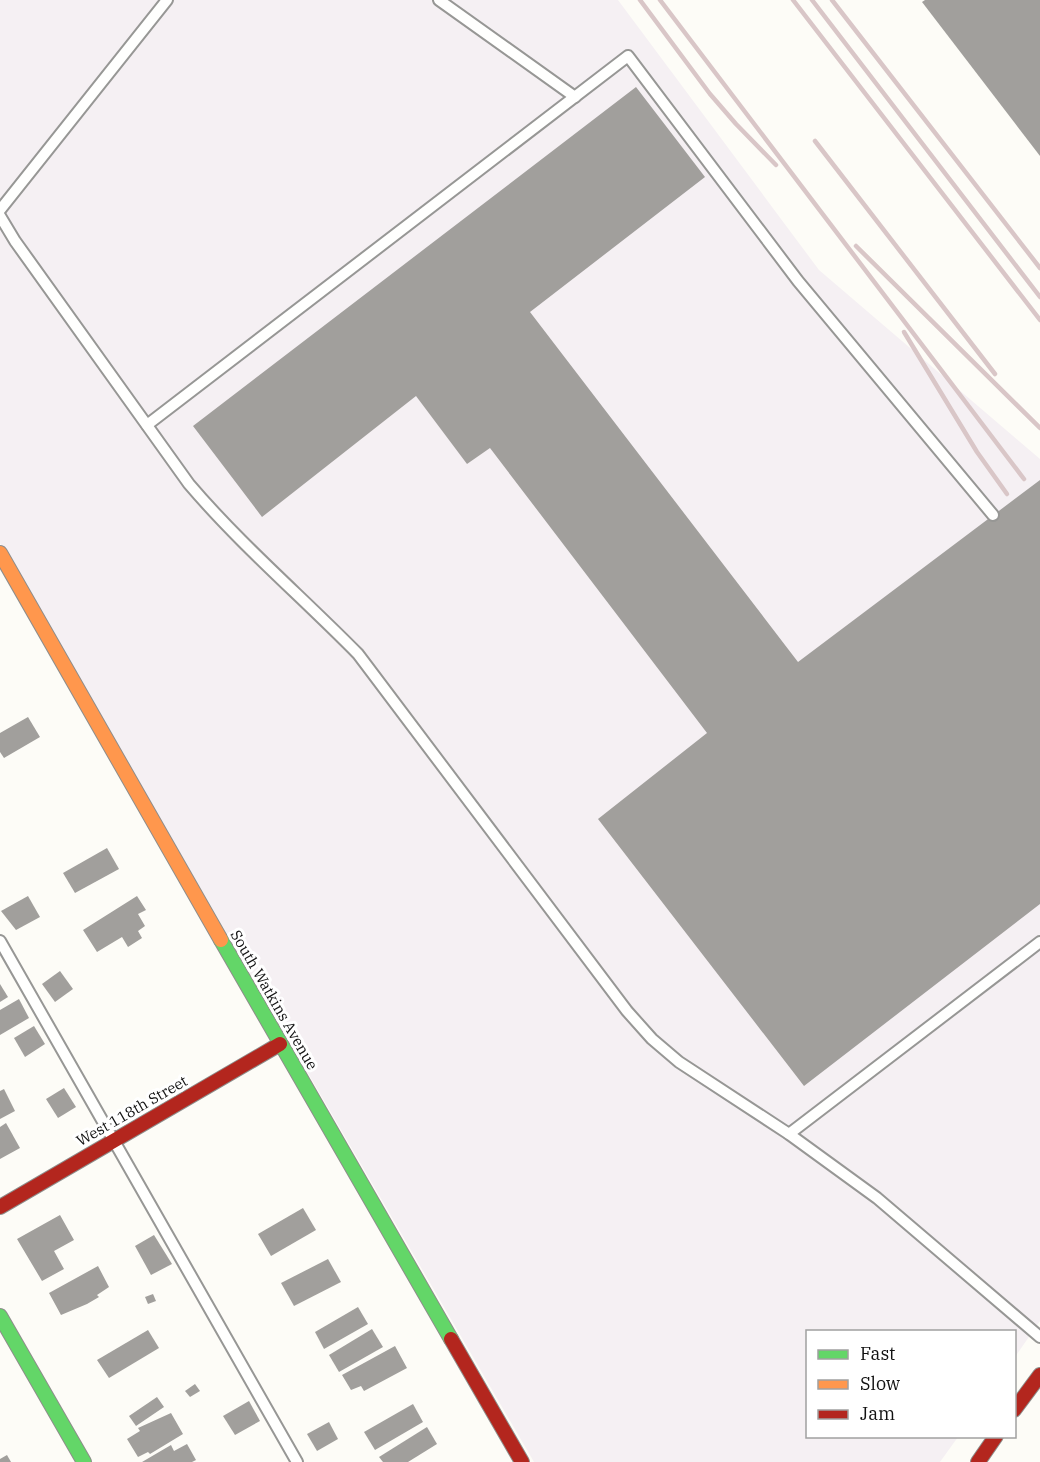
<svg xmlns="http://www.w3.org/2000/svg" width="1040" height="1462" font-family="'IBM Plex Serif',serif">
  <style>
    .industrial { fill: #f5f0f3 }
    .building { fill: #a19f9c }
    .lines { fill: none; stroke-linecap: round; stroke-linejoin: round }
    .lane-casing { stroke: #979795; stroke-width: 14 }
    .fast-casing { stroke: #8e8d8b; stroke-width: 16 }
    .slow-casing { stroke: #8e8d8b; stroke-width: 16 }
    .jam-casing { stroke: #8e8d8b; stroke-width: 16 }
    .lane { stroke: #fffffe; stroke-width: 10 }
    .fast { stroke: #63d668; stroke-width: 14 }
    .slow { stroke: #ff974d; stroke-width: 14 }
    .jam { stroke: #b3261e; stroke-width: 14 }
    .rail { stroke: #d9c6c7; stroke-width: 4.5 }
    .labels { text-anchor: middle; stroke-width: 6; stroke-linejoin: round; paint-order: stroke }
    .street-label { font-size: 15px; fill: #111; stroke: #fff }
  </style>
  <rect width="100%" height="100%" fill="#fdfcf7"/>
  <!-- industrial -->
  <polygon class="industrial" points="0,0 618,0 819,270 1040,459 1040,1321 1015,1357 1014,1332 808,1332 808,1436 958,1437 940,1462 534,1462 0,543"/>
  <!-- building -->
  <g class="building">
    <polygon points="925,0 1040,0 1040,156 922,2"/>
    <polygon points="636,87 705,177 530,312 798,662 1040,480 1040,904 804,1086 598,819 707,733 490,448 467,464 416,396 262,517 193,426"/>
    <polygon points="28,717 40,737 4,758 0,752 0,733"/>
    <polygon points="107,848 119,869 75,893 63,873"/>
    <polygon points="28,896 40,917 16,930 1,911"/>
    <polygon points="137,896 146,910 138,914 145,926 138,931 142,938 128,947 122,937 97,952 83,930"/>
    <polygon points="60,971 73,989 55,1002 42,984"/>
    <polygon points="0,984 8,997 0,1002"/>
    <polygon points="19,999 29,1018 0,1035 0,1010"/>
    <polygon points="34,1026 45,1044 25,1057 14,1038"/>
    <polygon points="64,1088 76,1107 58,1118 46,1099"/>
    <polygon points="4,1089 15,1111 0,1119 0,1091"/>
    <polygon points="6,1123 20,1148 0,1159 0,1127"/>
    <polygon points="303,1208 316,1230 271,1256 258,1234"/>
    <polygon points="60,1215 74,1240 54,1251 64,1269 42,1281 17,1239"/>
    <polygon points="154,1235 172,1264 151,1275 135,1246"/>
    <polygon points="328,1259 341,1282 294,1306 281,1283"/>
    <polygon points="98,1266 109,1287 97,1295 99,1297 87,1304 61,1315 49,1293"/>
    <polygon points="153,1294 156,1301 148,1304 145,1297"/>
    <polygon points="358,1307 368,1324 324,1349 315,1332"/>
    <polygon points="372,1329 383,1347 339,1372 329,1355"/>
    <polygon points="148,1330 159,1348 109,1378 97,1360"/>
    <polygon points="395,1346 407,1368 364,1391 361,1386 351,1390 342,1375"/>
    <polygon points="195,1384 200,1391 190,1397 185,1391"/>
    <polygon points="157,1397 164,1407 136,1426 129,1416"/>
    <polygon points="249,1401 260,1421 235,1435 223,1416"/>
    <polygon points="413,1404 423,1422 375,1450 364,1432"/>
    <polygon points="171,1413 183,1434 150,1454 148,1452 138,1457 127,1439 140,1431 138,1428"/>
    <polygon points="329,1422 338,1439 317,1451 307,1434"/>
    <polygon points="427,1427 437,1444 408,1462 383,1462 379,1457"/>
    <polygon points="187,1444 196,1460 192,1462 142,1462 171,1445 174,1451"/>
    <polygon points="7,1455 11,1462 0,1462 0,1459"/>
  </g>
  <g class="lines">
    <defs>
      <g id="lane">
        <polyline points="439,0 575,97"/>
        <polyline points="0,210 167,0"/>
        <path d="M 0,216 L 15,241 L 189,484 C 241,545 302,597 358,654 L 627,1011 L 652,1039 L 679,1062 L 789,1134 L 877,1198 L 1040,1337"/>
        <polyline points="147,425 628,56 798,281 993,515"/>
        <polyline points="0,941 297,1462"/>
        <polyline points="789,1134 1040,942"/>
      </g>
      <g id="fast">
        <polyline points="221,940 451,1339"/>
        <polyline points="0,1316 84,1462"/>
      </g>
      <polyline id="slow" points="0,553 221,940"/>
      <g id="jam">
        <polyline points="0,1207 280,1044"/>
        <polyline points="451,1339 522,1462"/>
        <polyline points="1014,1410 1040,1375"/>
        <polyline points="978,1462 996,1436"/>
      </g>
    </defs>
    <!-- lane casing -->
    <use href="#lane" class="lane-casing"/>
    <!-- fast casing -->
    <use href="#fast" class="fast-casing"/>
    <!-- slow casing -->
    <use href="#slow" class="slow-casing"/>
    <!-- jam casing -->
    <use href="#jam" class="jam-casing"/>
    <!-- lane -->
    <use href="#lane" class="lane"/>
    <!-- fast -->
    <use href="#fast" class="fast"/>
    <!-- slow -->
    <use href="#slow" class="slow"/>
    <!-- jam -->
    <use href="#jam" class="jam"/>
    <!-- rail -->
    <g class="rail">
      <polyline points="640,0 710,94 736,124 776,165"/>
      <polyline points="660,0 1024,479"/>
      <polyline points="793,0 1040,320"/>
      <polyline points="812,0 1040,297"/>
      <polyline points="832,0 1040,268"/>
      <polyline points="815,141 995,374"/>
      <polyline points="856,246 1040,428"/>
      <polyline points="904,332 977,452 1007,494"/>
    </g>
  </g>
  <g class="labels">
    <!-- street labels -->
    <g class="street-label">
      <text transform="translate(274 1000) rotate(60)" y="5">South Watkins Avenue</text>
      <text transform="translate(132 1111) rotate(-30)" y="5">West 118th Street</text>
    </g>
  </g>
  <!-- legend -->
  <rect x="806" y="1330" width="210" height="108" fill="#ffffff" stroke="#a0a0a0" stroke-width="1.5"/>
  <rect x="818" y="1350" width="30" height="9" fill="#63d668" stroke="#a0a0a0" stroke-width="1.5"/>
  <text x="860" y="1360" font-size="18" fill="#111111">Fast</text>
  <rect x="818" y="1380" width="30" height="9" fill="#ff974d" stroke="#a0a0a0" stroke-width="1.5"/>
  <text x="860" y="1390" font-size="18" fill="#111111">Slow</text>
  <rect x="818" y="1410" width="30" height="9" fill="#b3261e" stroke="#a0a0a0" stroke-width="1.5"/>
  <text x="860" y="1420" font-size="18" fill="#111111">Jam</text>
</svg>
